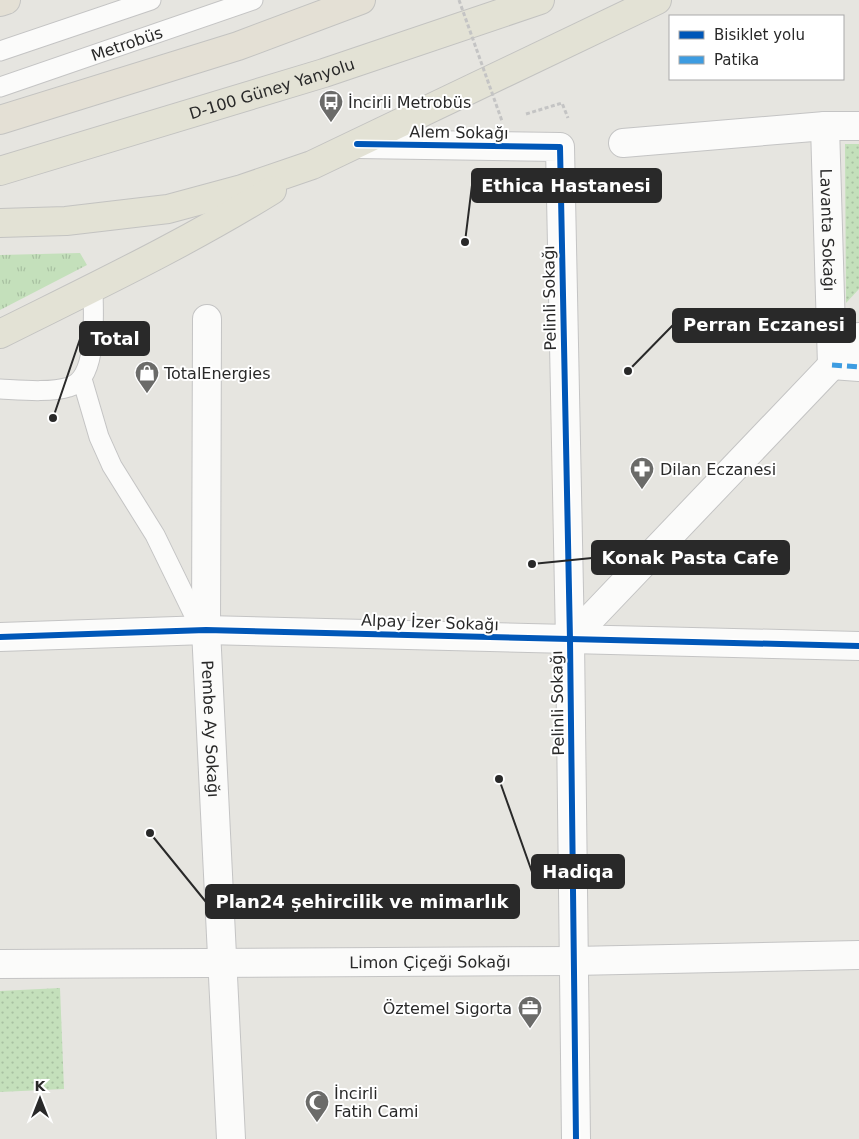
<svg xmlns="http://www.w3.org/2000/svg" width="859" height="1139" font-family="'DejaVu Sans',sans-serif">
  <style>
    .grass { fill: url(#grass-tufts) }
    .park { fill: url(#park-dots) }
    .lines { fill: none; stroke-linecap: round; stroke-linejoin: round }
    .service-casing { stroke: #c4c4c4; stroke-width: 21 }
    .pedestrian-casing { stroke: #c4c4c4; stroke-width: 30 }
    .minor-casing { stroke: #c4c4c4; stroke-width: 30 }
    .primary-casing { stroke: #c3c3c1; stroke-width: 30 }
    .trunk-casing { stroke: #c3c3c1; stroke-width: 30 }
    .path { stroke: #c4c4c4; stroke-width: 3; stroke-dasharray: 4 2.5; stroke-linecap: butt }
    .service { stroke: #fbfbfa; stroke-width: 19 }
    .pedestrian { stroke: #fbfbfa; stroke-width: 28 }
    .minor { stroke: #fbfbfa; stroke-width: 28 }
    .primary { stroke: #e3e2d5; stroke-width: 28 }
    .trunk { stroke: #e4e0d5; stroke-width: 28 }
    .path-bridge { stroke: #c4c4c4; stroke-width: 3; stroke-dasharray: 4 2.5; stroke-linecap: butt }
    .quiet { stroke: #3d9ce1; stroke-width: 5; stroke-dasharray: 10 5; stroke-linecap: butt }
    .cycleway-casing { stroke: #fff; stroke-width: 9 }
    .cycleway { stroke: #0057b8; stroke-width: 6 }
    .labels { text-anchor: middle; stroke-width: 4; stroke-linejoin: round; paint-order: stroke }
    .street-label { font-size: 16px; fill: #292929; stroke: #fff }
    .poi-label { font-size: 16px; fill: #292929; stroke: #fff; text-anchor: start }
    .leader { fill: none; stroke: #292929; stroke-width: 2 }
    .callout-dot { fill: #292929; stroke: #fff; stroke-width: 2 }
    .callout { fill: #292929; stroke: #292929; stroke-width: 2 }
    .callout-label { font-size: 18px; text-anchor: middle; font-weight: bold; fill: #fff }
  </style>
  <defs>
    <pattern id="grass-tufts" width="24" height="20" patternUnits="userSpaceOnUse" patternTransform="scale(1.25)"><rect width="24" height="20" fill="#c4e0bb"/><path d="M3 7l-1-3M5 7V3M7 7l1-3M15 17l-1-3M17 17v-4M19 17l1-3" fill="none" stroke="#a8c0a1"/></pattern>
    <pattern id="park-dots" width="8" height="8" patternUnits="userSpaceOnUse" patternTransform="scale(1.25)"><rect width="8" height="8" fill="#c4e0bb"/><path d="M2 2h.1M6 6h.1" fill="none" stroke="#a8c0a1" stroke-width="1.8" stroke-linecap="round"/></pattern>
  </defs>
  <rect width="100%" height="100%" fill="#e6e5e0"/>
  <!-- grass -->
  <polygon class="grass" points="80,253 87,265 0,310 0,255"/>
  <!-- park -->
  <g class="park">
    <polygon points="845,144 859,144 859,289 846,303"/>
    <polygon points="60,988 64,1089 0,1092 0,991"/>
  </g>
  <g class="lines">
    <defs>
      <g id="service">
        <polyline points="0,51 151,0"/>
        <path id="s1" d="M 0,87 L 253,0"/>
        <polyline points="82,379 99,437 112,466 155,535 195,617 206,630"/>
        <path d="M 0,389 C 20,390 50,393 69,387 C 99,379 93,312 93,288"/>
      </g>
      <polyline id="pedestrian" points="832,365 859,367"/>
      <g id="minor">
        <path id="s2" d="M 825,126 L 832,365"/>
        <polyline points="623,143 825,126 859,126"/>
        <polyline points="357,144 560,147 570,640 576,1139"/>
        <path id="s3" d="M 207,319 L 206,630 L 231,1139"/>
        <polyline points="0,637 206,630 859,646"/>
        <polyline points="570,640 859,337"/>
        <path id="s4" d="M 0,964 L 574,961 L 859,955"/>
      </g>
      <g id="primary">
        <path id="s5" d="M 0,171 L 324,73 L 540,0"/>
        <polyline points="0,223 66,221 168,209 242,189 312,165 657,0"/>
        <path d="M 0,334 C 92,288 185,244 272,190"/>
      </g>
      <g id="trunk">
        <polyline points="0,2 6,0"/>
        <polyline points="0,120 238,46 361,0"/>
      </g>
    </defs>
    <!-- service casing -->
    <use href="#service" class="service-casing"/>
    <!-- pedestrian casing -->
    <use href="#pedestrian" class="pedestrian-casing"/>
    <!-- minor casing -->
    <use href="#minor" class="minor-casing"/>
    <!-- primary casing -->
    <use href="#primary" class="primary-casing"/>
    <!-- trunk casing -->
    <use href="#trunk" class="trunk-casing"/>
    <!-- path -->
    <polyline class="path" points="526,114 562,103 568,118"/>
    <!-- service -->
    <use href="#service" class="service"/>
    <!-- pedestrian -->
    <use href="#pedestrian" class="pedestrian"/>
    <!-- minor -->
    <use href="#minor" class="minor"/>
    <!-- primary -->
    <use href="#primary" class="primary"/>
    <!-- trunk -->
    <use href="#trunk" class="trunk"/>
    <!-- path-bridge -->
    <polyline class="path-bridge" points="459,0 502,121"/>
    <!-- quiet -->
    <polyline class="quiet" points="832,365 859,367"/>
    <defs>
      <g id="cycleway">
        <polyline points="357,144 560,147 570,640 576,1139"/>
        <polyline points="0,637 206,630 859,646"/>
      </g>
    </defs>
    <!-- cycleway casing -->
    <use href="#cycleway" class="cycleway-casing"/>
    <!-- cycleway -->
    <use href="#cycleway" class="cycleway"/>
  </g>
  <!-- icons -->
  <defs>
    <symbol id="bus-pin" viewBox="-11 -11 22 30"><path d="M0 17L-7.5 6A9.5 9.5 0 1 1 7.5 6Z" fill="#6b6b69" stroke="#fff"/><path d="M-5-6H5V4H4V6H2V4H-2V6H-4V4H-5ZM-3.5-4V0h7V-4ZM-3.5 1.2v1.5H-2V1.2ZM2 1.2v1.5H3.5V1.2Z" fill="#fff"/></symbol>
    <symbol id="shop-pin" viewBox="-11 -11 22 30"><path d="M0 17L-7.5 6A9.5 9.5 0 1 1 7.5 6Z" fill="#6b6b69" stroke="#fff"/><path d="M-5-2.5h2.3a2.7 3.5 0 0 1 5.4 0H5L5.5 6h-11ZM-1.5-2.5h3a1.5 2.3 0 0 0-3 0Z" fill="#fff"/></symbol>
    <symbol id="pharmacy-pin" viewBox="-11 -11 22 30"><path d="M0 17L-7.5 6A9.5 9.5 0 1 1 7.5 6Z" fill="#6b6b69" stroke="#fff"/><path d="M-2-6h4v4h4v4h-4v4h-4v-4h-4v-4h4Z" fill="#fff"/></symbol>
    <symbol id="office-pin" viewBox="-11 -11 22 30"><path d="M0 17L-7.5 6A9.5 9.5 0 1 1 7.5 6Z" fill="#6b6b69" stroke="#fff"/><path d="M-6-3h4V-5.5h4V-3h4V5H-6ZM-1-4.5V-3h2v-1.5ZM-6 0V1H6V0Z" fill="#fff"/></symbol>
    <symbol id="mosque-pin" viewBox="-11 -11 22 30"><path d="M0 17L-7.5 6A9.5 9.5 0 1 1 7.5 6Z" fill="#6b6b69" stroke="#fff"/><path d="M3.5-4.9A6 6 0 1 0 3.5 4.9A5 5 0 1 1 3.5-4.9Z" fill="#fff"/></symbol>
  </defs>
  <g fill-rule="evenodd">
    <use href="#bus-pin" x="317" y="88" width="28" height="38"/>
    <use href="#shop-pin" x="133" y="359" width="28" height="38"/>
    <use href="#pharmacy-pin" x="628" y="455" width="28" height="38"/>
    <use href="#office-pin" x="516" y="994" width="28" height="38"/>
    <use href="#mosque-pin" x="303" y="1088" width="28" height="38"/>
  </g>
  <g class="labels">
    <!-- street labels -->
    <g class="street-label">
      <text dy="6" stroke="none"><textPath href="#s1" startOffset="134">Metrobüs</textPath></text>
      <text dy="6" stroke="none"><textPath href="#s5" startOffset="284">D-100 Güney Yanyolu</textPath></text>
      <text transform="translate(459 132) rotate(1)" y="6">Alem Sokağı</text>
      <text dy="6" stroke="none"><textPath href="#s2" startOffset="104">Lavanta Sokağı</textPath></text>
      <text transform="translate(549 298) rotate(-91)" y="6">Pelinli Sokağı</text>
      <text transform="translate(430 622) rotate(2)" y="6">Alpay İzer Sokağı</text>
      <text transform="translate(557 703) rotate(-91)" y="6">Pelinli Sokağı</text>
      <text dy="6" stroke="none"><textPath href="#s3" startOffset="410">Pembe Ay Sokağı</textPath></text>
      <text dy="6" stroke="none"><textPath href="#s4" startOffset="430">Limon Çiçeği Sokağı</textPath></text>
    </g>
    <!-- poi labels -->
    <g class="poi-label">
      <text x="348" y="108">İncirli Metrobüs</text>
      <text x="164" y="379">TotalEnergies</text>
      <text x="660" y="475">Dilan Eczanesi</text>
      <text x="512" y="1014" text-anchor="end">Öztemel Sigorta</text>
      <text x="334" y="1099">İncirli<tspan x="334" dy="18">Fatih Cami</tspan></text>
    </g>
  </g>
  <!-- callouts -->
  <path class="leader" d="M465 242L472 185M628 371L673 325M53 418L80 339M532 564L592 558M499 779L532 872M150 833L206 902"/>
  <g class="callout-dot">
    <circle cx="465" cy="242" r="5"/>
    <circle cx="628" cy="371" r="5"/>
    <circle cx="53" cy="418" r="5"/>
    <circle cx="532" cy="564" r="5"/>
    <circle cx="499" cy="779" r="5"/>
    <circle cx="150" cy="833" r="5"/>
  </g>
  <g class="callout">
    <rect x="472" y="169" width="189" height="33" rx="5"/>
    <rect x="673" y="309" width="182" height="33" rx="5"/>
    <rect x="80" y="322" width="69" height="33" rx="5"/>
    <rect x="592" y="541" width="197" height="33" rx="5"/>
    <rect x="532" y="855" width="92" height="33" rx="5"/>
    <rect x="206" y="885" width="313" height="33" rx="5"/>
  </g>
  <g class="callout-label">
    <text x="566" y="192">Ethica Hastanesi</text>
    <text x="764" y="331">Perran Eczanesi</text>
    <text x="115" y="345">Total</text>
    <text x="690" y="564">Konak Pasta Cafe</text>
    <text x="578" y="878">Hadiqa</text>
    <text x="362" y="908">Plan24 şehircilik ve mimarlık</text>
  </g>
  <!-- legend -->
  <rect x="669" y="15" width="175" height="65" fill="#ffffff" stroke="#a9a9a9"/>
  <rect x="679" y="31" width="25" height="8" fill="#0057b8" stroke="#a9a9a9"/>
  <text x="714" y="40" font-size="15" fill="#292929">Bisiklet yolu</text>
  <rect x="679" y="56" width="25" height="8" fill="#3d9ce1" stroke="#a9a9a9"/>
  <text x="714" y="65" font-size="15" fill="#292929">Patika</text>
  <!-- north arrow -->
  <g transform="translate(40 1099)" stroke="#ffffff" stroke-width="4" paint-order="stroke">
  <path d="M0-4L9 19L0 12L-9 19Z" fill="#292929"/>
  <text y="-8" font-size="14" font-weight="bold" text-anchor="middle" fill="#292929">K</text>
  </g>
</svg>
